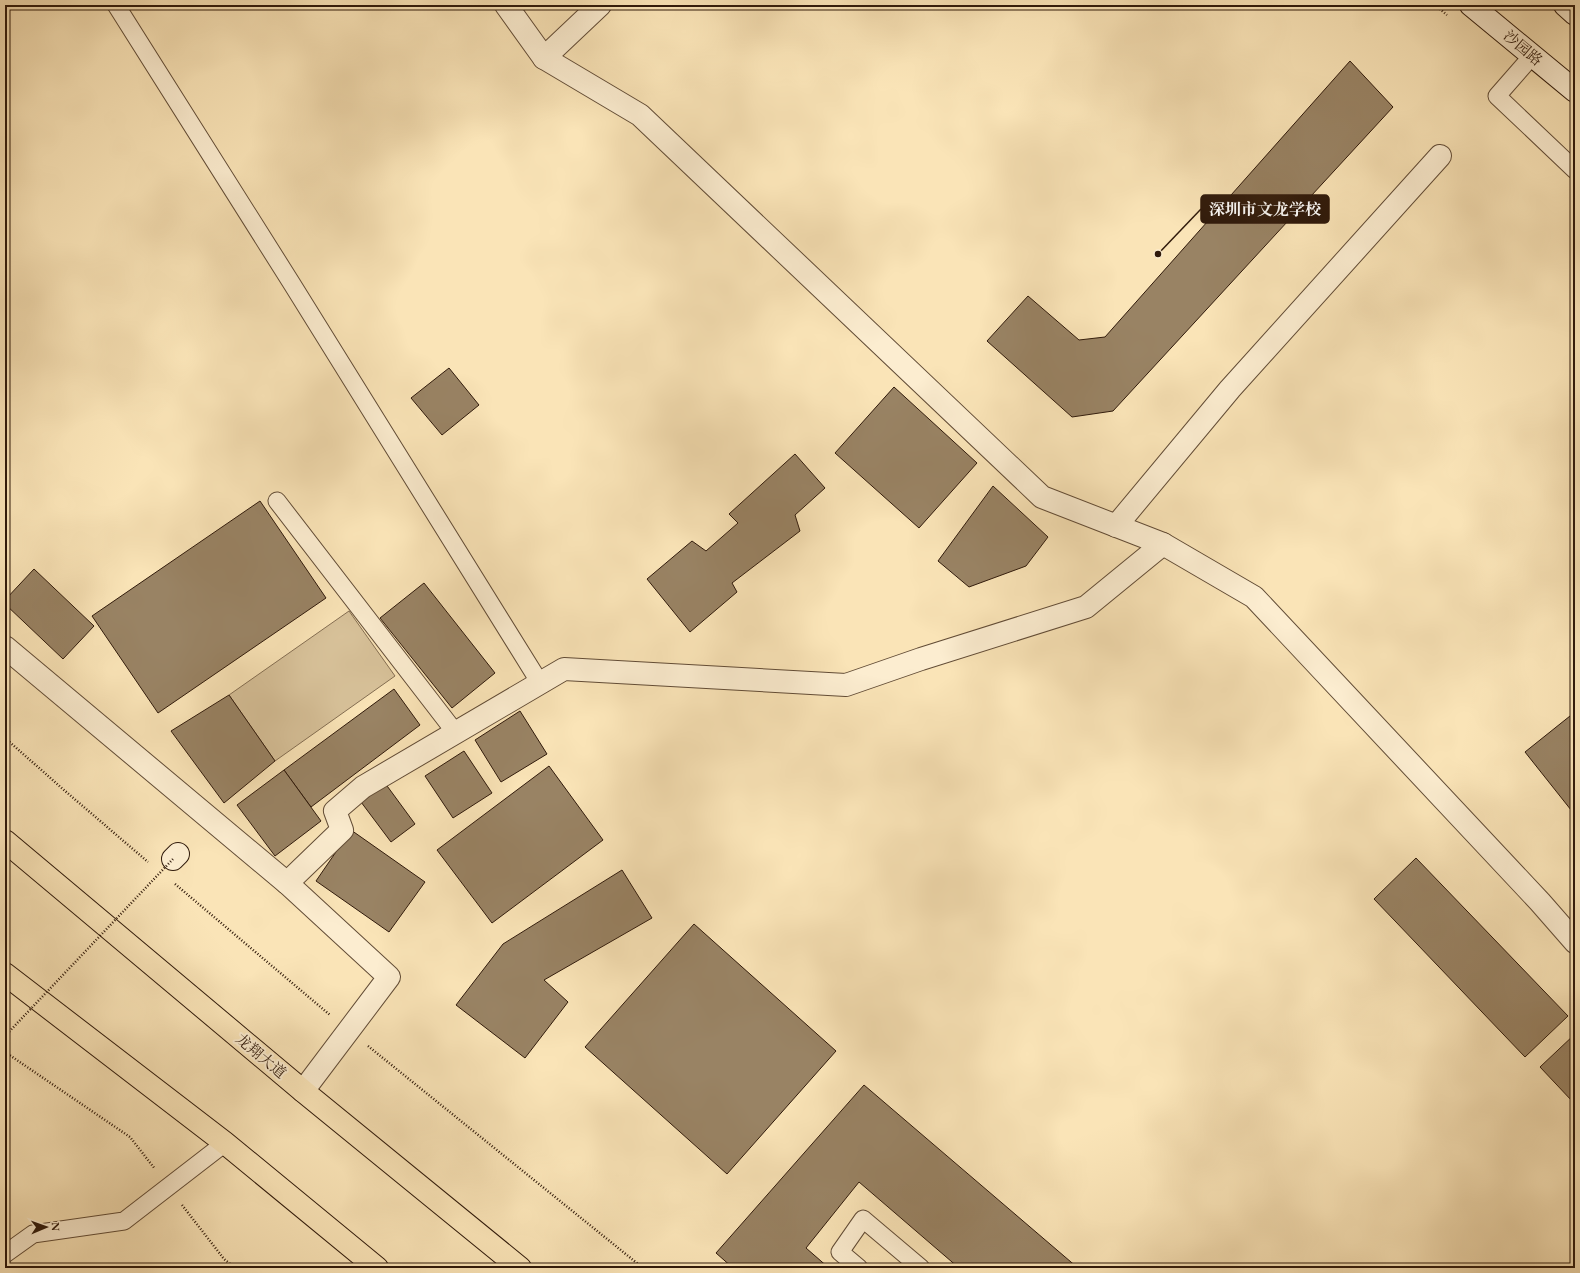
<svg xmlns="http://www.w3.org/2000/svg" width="1580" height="1273" font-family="'EB Garamond','Noto Serif SC',serif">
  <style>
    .green { fill: #d8c29a; stroke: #846e52 }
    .building { fill: #998364; stroke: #301a0b }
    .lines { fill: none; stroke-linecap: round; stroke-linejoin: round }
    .lane-casing { stroke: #624c36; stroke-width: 19 }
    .street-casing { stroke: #624c36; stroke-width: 24 }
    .secondary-casing { stroke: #301a0b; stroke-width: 24 }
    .primary-casing { stroke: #301a0b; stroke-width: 24 }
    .path { stroke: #301a0b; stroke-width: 2.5; stroke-dasharray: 1 2; stroke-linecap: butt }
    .lane { stroke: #fcedd0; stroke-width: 17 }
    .street { stroke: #fcedd0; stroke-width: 22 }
    .secondary { stroke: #fcedd0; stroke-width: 22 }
    .primary { stroke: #fae4b7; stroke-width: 22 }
    .path-bridge { stroke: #301a0b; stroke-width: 2.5; stroke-dasharray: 1 2; stroke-linecap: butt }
    .labels { text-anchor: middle; stroke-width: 4; stroke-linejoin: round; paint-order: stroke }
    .street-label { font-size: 15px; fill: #301a0b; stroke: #fcedd0 }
    .leader { fill: none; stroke: #301a0b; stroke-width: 1.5 }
    .callout-dot { fill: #301a0b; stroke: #fcedd0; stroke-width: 1.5 }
    .callout { fill: #301a0b; stroke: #301a0b; stroke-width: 1.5 }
    .callout-label { font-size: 16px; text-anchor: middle; font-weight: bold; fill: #fff }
  </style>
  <rect width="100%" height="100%" fill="#fae4b7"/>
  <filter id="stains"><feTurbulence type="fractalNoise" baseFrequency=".005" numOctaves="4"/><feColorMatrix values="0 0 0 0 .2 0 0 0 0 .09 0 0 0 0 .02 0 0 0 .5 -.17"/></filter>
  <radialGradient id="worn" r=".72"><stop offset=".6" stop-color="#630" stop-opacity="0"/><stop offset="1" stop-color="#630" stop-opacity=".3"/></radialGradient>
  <!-- green -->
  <polygon class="green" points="349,611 395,676 275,761 229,695"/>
  <!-- building -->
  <g class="building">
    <polygon points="1350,61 1393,107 1113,411 1072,417 987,341 1028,296 1079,340 1105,337"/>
    <polygon points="449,368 479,405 442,435 411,398"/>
    <polygon points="894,387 977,463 919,528 835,453"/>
    <polygon points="795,454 825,488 795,515 800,531 732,583 737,592 690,632 647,579 692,541 706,551 738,523 729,514"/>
    <polygon points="993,486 1048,537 1026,566 969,587 938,561"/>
    <polygon points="260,501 326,598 158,713 92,616"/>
    <polygon points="34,569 94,626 63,659 5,604 5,600"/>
    <polygon points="424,583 495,673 452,708 380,618"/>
    <polygon points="394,689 420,725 311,807 284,770"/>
    <polygon points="229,695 275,761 224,803 171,731"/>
    <polygon points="520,711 547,754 501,782 475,740"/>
    <polygon points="1575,712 1575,815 1525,752"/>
    <polygon points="464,751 492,793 453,818 425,776"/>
    <polygon points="549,766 603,840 492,923 437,850"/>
    <polygon points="284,770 321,821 275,856 237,805"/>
    <polygon points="382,779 415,824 391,842 358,798"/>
    <polygon points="351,830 425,882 389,932 316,881"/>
    <polygon points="1416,858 1568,1016 1525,1057 1374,899"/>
    <polygon points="622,870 652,918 544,980 568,1002 525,1058 456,1005 503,944"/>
    <polygon points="694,924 836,1051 727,1174 585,1047"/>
    <polygon points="1575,1034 1575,1098 1572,1101 1540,1067"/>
    <polygon points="864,1085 1078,1268 959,1268 859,1182 806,1248 829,1268 733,1268 716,1253"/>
  </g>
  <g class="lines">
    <defs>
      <g id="lane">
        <polyline points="116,5 292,284 540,683"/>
        <polyline points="1532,56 1497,96 1575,170"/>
        <polyline points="277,501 455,732"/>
        <polyline points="5,1254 33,1234 124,1221 225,1143"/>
        <polyline points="859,1268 840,1252 863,1219 921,1268"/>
      </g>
      <g id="street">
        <polyline points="506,5 544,58 600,5"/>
        <polyline points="1116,526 1230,389 1440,156"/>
        <polyline points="1163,544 1254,597 1540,902 1575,942"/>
        <polyline points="5,647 287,883"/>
        <polyline points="303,1091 389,977 287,883 342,830 335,811 363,787 564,669 846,685 921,659 1086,607 1163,544 1042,497 640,115 544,58"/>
      </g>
      <g id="secondary">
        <polyline points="1471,5 1575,91"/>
        <polyline points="1565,5 1575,14"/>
        <polyline points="173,859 178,854"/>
      </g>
      <g id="primary">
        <polyline points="5,841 303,1091 520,1268"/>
        <polyline points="5,974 225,1143 377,1268"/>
      </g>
    </defs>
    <!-- lane casing -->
    <use href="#lane" class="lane-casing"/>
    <!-- street casing -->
    <use href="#street" class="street-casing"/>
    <!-- secondary casing -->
    <use href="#secondary" class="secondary-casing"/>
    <!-- primary casing -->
    <use href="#primary" class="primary-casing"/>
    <!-- path -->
    <g class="path">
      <polyline points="1435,5 1447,15"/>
      <polyline points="5,738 64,790 148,862"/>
      <polyline points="175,884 330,1015"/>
      <polyline points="368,1046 643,1268"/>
      <polyline points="5,1052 130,1137 155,1169"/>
      <polyline points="182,1205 224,1259 235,1268"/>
    </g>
    <!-- lane -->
    <use href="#lane" class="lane"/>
    <!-- street -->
    <use href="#street" class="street"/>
    <!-- secondary -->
    <use href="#secondary" class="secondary"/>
    <!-- primary -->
    <use href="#primary" class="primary"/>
    <!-- path-bridge -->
    <polyline class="path-bridge" points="5,1036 173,859"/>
  </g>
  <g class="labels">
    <!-- street labels -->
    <g class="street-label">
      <text transform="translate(1523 48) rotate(40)" y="5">沙园路</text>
      <text transform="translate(261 1056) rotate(40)" y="5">龙翔大道</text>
    </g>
  </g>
  <!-- callouts -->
  <path class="leader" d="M1158 254L1201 209"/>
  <circle class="callout-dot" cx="1158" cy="254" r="4"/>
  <rect class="callout" x="1201" y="195" width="128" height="28" rx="4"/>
  <g class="callout-label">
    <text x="1265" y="215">深圳市文龙学校</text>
  </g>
  <!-- margin -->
  <rect width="1580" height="1273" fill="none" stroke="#fae4b7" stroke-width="20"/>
  <rect x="6" y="6" width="1568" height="1261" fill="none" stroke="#301a0b" stroke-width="2"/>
  <rect x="10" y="10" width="1560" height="1253" fill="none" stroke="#301a0b"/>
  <!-- north arrow -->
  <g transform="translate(46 1227) rotate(88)" stroke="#fcedd0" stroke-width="3" paint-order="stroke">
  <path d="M0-3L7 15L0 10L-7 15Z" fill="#301a0b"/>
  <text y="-6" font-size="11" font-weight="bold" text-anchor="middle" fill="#301a0b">N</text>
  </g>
  <rect width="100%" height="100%" filter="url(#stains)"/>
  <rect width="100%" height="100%" fill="url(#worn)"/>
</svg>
